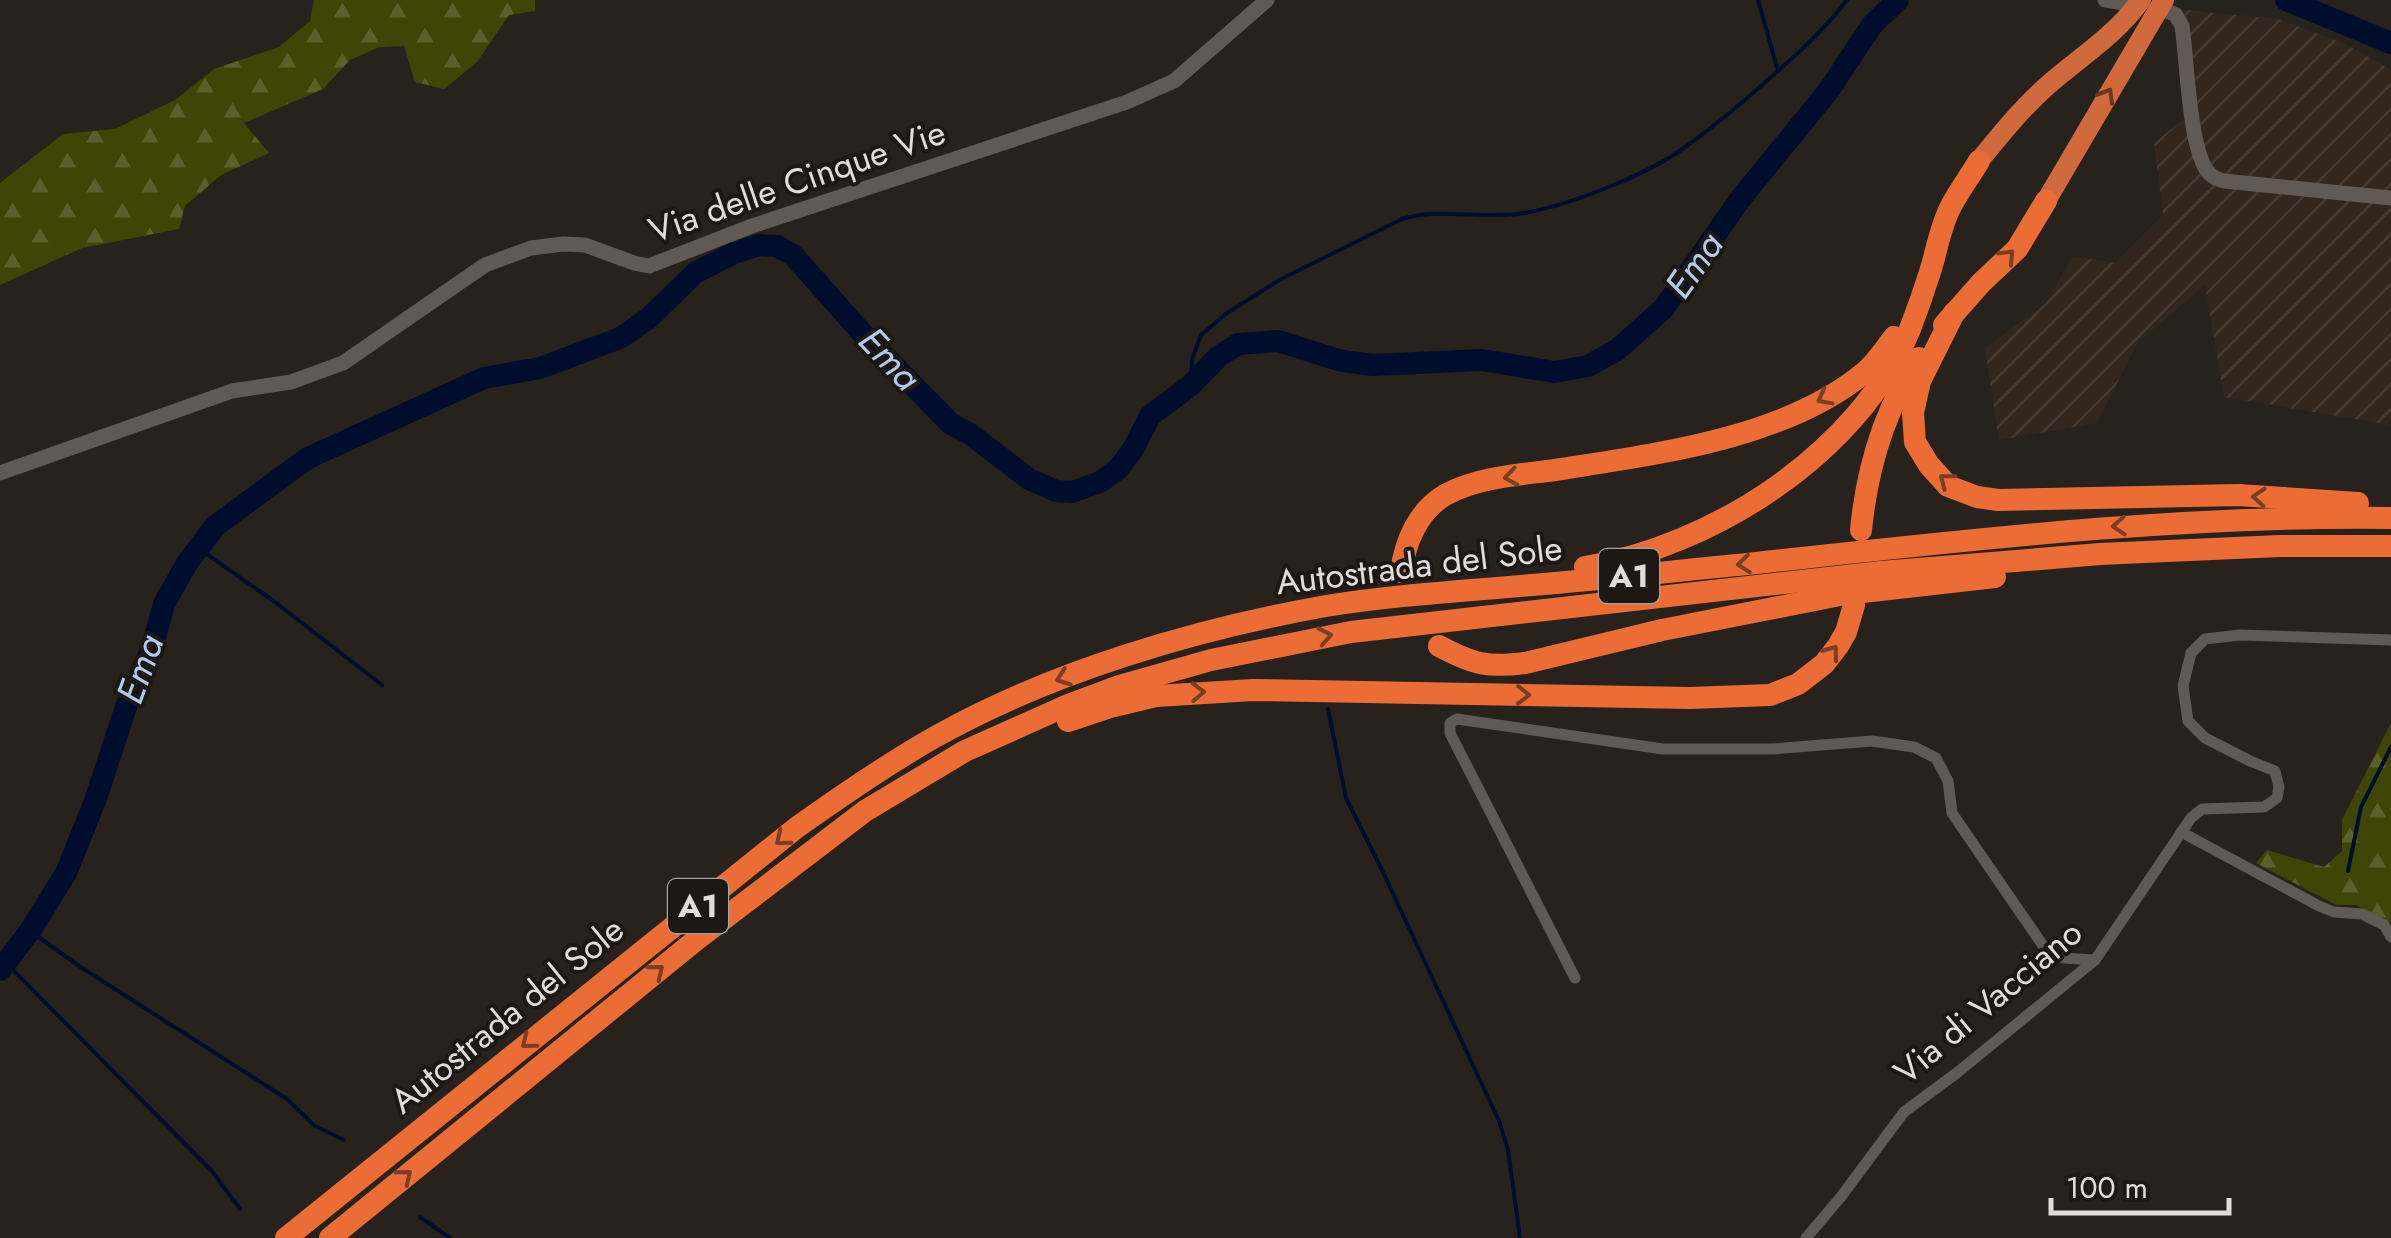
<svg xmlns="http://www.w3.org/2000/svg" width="2391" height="1238" font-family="Jost,sans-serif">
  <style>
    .industrial { fill: url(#industrial-furrows) }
    .forest { fill: url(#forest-firs) }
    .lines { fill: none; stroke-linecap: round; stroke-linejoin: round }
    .stream { stroke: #000d2d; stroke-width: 4 }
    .river { stroke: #000d2d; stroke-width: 22 }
    .minor { stroke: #615954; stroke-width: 11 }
    .tertiary { stroke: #615954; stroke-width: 15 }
    .trunk { stroke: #d0693b; stroke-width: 20 }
    .motorway { stroke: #eb6d35; stroke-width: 22 }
    .oneway { stroke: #653824 }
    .oneway2 { stroke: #7a3e23 }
    .labels { text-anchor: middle; stroke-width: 8; stroke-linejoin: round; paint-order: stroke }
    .shield { fill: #1e1814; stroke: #a6a29f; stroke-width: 2.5 }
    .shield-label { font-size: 32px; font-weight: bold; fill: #e1ddda }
    .street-label { font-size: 35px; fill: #e1ddda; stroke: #1e1814 }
    .water-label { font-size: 38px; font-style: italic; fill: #b1caee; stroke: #1e1814 }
  </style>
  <defs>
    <pattern id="industrial-furrows" width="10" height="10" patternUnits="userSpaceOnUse" patternTransform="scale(2.5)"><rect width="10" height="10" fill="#32261d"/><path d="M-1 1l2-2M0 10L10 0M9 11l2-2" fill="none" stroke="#463b32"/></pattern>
    <pattern id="forest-firs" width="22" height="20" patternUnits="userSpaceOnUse" patternTransform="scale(2.5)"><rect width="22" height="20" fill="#3f4605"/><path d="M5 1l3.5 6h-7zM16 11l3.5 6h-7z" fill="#5a6029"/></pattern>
  </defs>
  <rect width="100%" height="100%" fill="#28221d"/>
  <!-- industrial -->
  <polygon class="industrial" points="2177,9 2278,19 2344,43 2391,70 2391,425 2224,397 2205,285 2138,342 2097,423 1999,440 1985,348 2045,304 2073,256 2115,263 2163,215 2154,143 2184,119"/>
  <!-- forest -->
  <g class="forest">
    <polygon points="314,0 535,0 535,11 509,15 477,62 444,89 415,82 404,46 379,47 350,60 323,89 244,123 269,153 221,175 185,206 179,229 82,248 0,285 0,183 63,134 115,129 175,100 214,69 279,47 310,21"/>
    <polygon points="2391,723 2391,923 2356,905 2336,905 2256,863 2267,850 2324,867 2342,851 2342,820"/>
  </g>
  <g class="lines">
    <!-- stream -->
    <g class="stream">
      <polyline points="1758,0 1778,71"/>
      <path d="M 1191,385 L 1192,359 L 1201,335 L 1227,313 L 1281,279 L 1402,219 C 1441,207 1484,220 1525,213 C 1569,205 1644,176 1681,150 C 1713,128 1743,102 1771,77 C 1799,53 1825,29 1847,0"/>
      <polyline points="198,548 275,602 382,685"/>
      <polyline points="1328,709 1346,798 1382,870 1499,1121 1508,1150 1520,1238"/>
      <polyline points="2348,871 2361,807 2391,747"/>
      <polyline points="30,931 79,966 287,1099 315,1126 344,1140"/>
      <polyline points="6,963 211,1170 240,1209"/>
      <polyline points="420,1217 450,1238"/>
    </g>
    <!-- river -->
    <g class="river">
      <polyline points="2286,0 2391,43"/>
      <polyline points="0,970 30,931 66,873 95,801 126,707 152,648 164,604 187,563 215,526 308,458 484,378 540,368 620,338 649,318 695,273 734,253 759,245 777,246 793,255 863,334 951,424 970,434 1029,479 1056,491 1072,492 1100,482 1118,469 1133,449 1150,416 1191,385 1218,357 1238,344 1278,341 1342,361 1373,365 1482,360 1554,372 1588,366 1617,350 1664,308 1741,198 1829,90 1872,25 1898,0"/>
    </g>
    <!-- minor -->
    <g class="minor">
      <polyline points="2181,832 2319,906 2334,912 2362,914 2384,925 2391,937"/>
      <polyline points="1575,978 1450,733 1450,723 1457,719 1663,749 1773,749 1872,741 1914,747 1936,758 1948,781 1952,813 2046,950 2063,958 2095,960"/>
      <polyline points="1806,1238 1840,1198 1904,1112 1958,1072 2095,960 2191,818 2202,809 2264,807 2277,798 2279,787 2275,771 2250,761 2205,738 2188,721 2183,686 2191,653 2205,639 2240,635 2391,640"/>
    </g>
    <!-- tertiary -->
    <g class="tertiary">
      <polyline points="2105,0 2126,3"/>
      <path d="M 2166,11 L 2175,14 L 2182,26 C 2187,57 2189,155 2210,174 C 2213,177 2220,180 2224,181 L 2391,198"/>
      <polyline points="0,473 232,391 291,382 343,363 485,265 531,248 563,244 585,245 634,263 649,266 752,226 1127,102 1174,81 1267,0"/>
    </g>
    <!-- trunk -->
    <g class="trunk">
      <path d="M 1979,161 C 2001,134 2022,108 2048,85 C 2080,57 2116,35 2141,0"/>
      <polyline points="2046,201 2164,0"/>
    </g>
    <!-- motorway -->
    <g class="motorway">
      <polyline points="1954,313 1920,381 1913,413 1915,442 1929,465 1948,486 1977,497 1998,500 2238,495 2358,503"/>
      <polyline points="1944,325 1981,283 2017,249 2046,201"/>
      <path d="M 1861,530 C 1867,468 1884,410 1919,358"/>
      <path d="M 1585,567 C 1713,546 1859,453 1910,329 C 1917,311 1924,291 1930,272 C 1937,250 1940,227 1951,206 C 1959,191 1970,176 1979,161"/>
      <path d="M 1401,572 C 1405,542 1418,511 1445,495 C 1478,477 1519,475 1555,470 C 1655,454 1785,439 1865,372 C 1876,363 1885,349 1894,337"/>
      <path d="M 1439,646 C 1473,664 1487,668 1525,663 L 1662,630 L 1845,594 L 1995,577"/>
      <polyline points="1068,721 1110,707 1156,696 1253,690 1690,698 1770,695 1798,684 1824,664 1838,646 1846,632 1854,605"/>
      <path d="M 286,1238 L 796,828 C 841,796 887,764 935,737 C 1050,672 1196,629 1326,606 C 1394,595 1464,591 1532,585 C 1604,579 1675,571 1747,564 C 1961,541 2175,515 2391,518"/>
      <polyline points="330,1238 696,940 865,811 965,751 1068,705 1119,686 1211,660 1351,632 1881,572 2100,554 2280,546 2391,546"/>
    </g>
  </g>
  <!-- one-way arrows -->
  <defs><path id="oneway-chevron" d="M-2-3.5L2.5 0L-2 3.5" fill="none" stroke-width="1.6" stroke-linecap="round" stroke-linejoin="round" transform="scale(2.5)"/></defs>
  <use class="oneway" href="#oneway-chevron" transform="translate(2107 95) rotate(-60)"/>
  <g class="oneway2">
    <use href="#oneway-chevron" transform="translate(2008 256) rotate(-46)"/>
    <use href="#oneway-chevron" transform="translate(1824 398) rotate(152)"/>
    <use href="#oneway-chevron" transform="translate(1511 477) rotate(171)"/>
    <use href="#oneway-chevron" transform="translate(1946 480) rotate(-142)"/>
    <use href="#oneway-chevron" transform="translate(2259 497) rotate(-176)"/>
    <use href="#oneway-chevron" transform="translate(2119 526) rotate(176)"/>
    <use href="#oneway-chevron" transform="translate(1744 564) rotate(174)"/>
    <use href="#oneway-chevron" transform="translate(1325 636) rotate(-11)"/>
    <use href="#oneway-chevron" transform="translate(1832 652) rotate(-53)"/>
    <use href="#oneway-chevron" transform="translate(1063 678) rotate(160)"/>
    <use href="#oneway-chevron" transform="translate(1198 692) rotate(-2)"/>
    <use href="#oneway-chevron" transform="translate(1523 695) rotate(1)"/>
    <use href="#oneway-chevron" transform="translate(782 839) rotate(141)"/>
    <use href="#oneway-chevron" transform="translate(657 971) rotate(-39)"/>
    <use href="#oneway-chevron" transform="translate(528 1042) rotate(141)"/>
    <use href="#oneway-chevron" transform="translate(405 1176) rotate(-39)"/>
  </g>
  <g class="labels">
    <!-- shield labels -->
    <g class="shield">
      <rect x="1599" y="549" width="60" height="54" rx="8"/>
      <rect x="668" y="879" width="60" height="54" rx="8"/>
    </g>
    <g class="shield-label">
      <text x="1629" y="587">A1</text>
      <text x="698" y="917">A1</text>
    </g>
    <!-- street labels -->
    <g class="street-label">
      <text transform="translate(797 181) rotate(-19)" y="12">Via delle Cinque Vie</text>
      <text transform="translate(1419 565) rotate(-7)" y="12">Autostrada del Sole</text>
      <text transform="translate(1988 1002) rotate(-40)" y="12">Via di Vacciano</text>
      <text transform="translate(507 1015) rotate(-39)" y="12">Autostrada del Sole</text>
    </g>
    <!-- water labels -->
    <g class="water-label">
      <text transform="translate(1694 265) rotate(-55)" y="13">Ema</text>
      <text transform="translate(890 359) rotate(47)" y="13">Ema</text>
      <text transform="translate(140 669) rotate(-70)" y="13">Ema</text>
    </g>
  </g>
  <!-- scale -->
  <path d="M2051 1198v15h178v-15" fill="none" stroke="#e1ddda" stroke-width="5"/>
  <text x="2066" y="1198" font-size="30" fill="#e1ddda" stroke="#1e1814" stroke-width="8" paint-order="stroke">100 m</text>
</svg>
